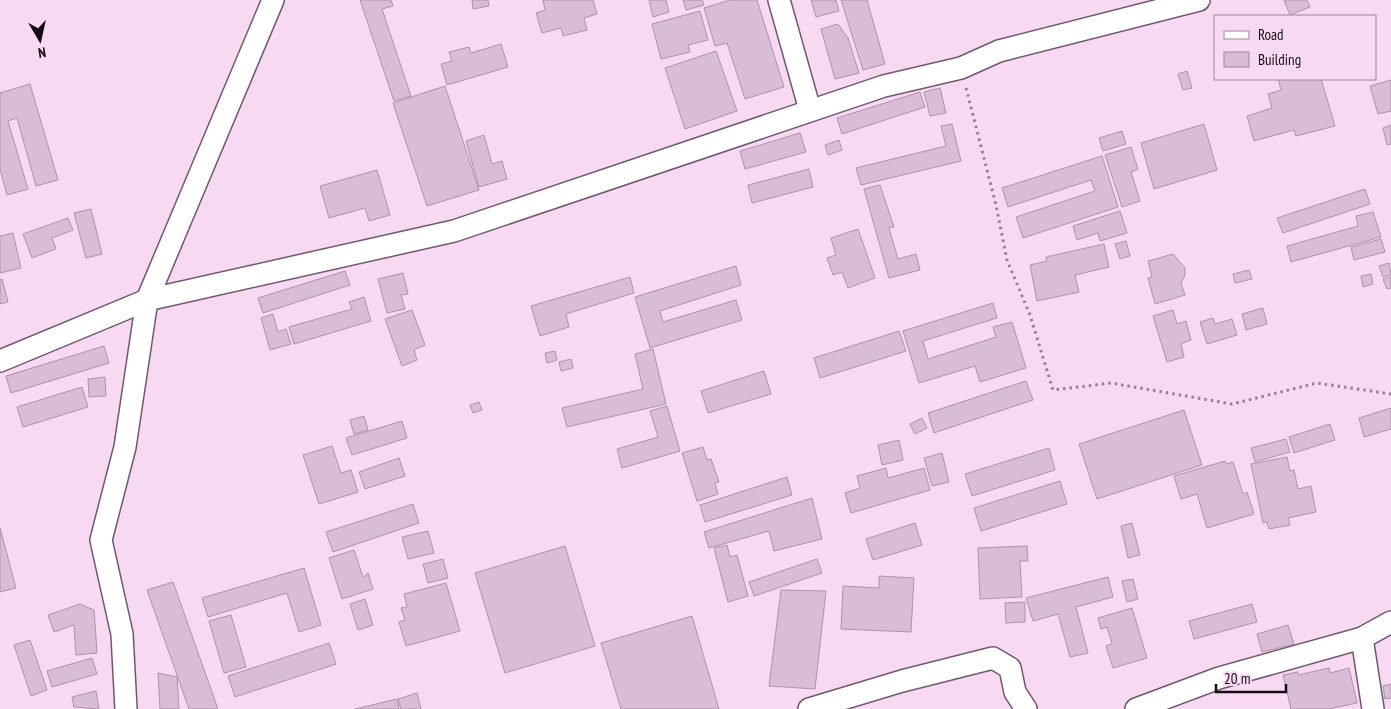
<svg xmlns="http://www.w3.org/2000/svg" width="1391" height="709" font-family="'PT Sans Narrow',sans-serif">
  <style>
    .building { fill: #d9bcd5; stroke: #ae92aa }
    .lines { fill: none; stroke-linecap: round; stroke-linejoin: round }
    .street-casing { stroke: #72586f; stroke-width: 24 }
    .path { stroke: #968192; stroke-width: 3; stroke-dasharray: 2.5 4; stroke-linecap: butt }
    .street { stroke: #fff; stroke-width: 21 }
  </style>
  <rect width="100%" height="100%" fill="#f7d9f2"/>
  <!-- building -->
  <g class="building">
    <polygon points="360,0 391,0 393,6 382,9 411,96 394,101"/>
    <polygon points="472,0 488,0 489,6 473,9"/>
    <polygon points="543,0 593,0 597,14 584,18 587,30 563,36 561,28 542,33 536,13 545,10"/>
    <polygon points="649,0 666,0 669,12 653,17"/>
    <polygon points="683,0 702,0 704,5 686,10"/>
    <polygon points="730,0 757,0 784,87 745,99 727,43 715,46 704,8"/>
    <polygon points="811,0 836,0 839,11 816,17"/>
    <polygon points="841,0 867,0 885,64 863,70"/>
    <polygon points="1284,0 1307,0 1310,7 1290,15"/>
    <polygon points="700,11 708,40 688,45 690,52 661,59 652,24"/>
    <polygon points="838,24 848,38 859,73 835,79 821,29"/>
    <polygon points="501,44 508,67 447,85 441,64 452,61 449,52 469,47 471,53"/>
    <polygon points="716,51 737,111 685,129 665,68"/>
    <polygon points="1187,71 1192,88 1183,90 1178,74"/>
    <polygon points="1278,79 1321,79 1335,126 1296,136 1294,130 1254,141 1247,116 1272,108 1268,94 1281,90"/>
    <polygon points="1391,80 1391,111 1378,114 1370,86"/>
    <polygon points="30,84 58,180 36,186 17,118 8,121 28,189 7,195 0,169 0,93"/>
    <polygon points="445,86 479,190 427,206 393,103"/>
    <polygon points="940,88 946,113 930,116 924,92"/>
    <polygon points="920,92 925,107 842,134 837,118"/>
    <polygon points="952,124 961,161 861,185 856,168 946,146 941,126"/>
    <polygon points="1204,124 1217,170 1154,189 1141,143"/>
    <polygon points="1391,125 1391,144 1387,145 1383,128"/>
    <polygon points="1122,131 1126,144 1103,151 1099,138"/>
    <polygon points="800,133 806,152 745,169 740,151"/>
    <polygon points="484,135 492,164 502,161 507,179 479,187 466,141"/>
    <polygon points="839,140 842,150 828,155 825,145"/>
    <polygon points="1131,147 1138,169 1131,172 1140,201 1122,207 1105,155"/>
    <polygon points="1102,156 1118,207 1023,238 1016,217 1095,191 1091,180 1008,207 1002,188"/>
    <polygon points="809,169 813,187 752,203 748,185"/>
    <polygon points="377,170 390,215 369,221 365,208 329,218 320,186"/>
    <polygon points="880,185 894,227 889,228 898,259 916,254 920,270 889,278 864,189"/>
    <polygon points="1365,189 1370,204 1283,233 1277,218"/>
    <polygon points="91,209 102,254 86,258 74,213"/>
    <polygon points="1120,211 1127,233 1100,241 1098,233 1077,240 1073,226"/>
    <polygon points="1373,212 1381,237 1291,262 1287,246 1358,226 1356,216"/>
    <polygon points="68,218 73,230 52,238 56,249 32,258 23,234"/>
    <polygon points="858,229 875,278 848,288 842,272 833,275 827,258 836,255 831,238"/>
    <polygon points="13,233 21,268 0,273 0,236"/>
    <polygon points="1381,239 1385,252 1354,260 1351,247"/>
    <polygon points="1126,241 1130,256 1120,259 1115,244"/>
    <polygon points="1104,244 1109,267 1075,275 1079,292 1037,301 1030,265 1047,261 1046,257"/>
    <polygon points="1173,254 1185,268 1185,275 1181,283 1185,295 1155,304 1148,278 1152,277 1148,261"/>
    <polygon points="1389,263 1391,275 1383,277 1379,266"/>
    <polygon points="736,266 741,285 660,311 663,322 736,300 742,320 650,348 635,297"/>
    <polygon points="1249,270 1252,279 1235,283 1233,274"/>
    <polygon points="345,271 350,285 263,313 258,298"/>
    <polygon points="403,273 408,294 401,295 405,309 387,313 378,279"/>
    <polygon points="1371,274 1373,284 1363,287 1361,276"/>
    <polygon points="630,277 634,293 566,314 569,327 540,336 531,306"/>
    <polygon points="1391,277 1391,288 1387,289 1383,279"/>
    <polygon points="2,279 8,302 0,304 0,280"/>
    <polygon points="364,297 371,321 294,344 289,327 352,309 349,302"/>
    <polygon points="993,303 997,318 923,341 928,359 996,337 993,327 1012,322 1026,368 980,382 975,366 919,383 903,331"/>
    <polygon points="1263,308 1267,324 1246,330 1242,314"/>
    <polygon points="412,310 425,345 414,350 417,360 402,366 385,319"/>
    <polygon points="1173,310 1177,324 1186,321 1191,340 1181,344 1184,357 1167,362 1153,316"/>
    <polygon points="273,314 278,332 286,329 291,344 270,350 261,318"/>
    <polygon points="1213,318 1215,324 1232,319 1237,335 1207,344 1200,322"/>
    <polygon points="899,331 906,351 820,378 814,358"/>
    <polygon points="104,346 109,363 11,393 6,376"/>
    <polygon points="653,349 666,404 567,427 562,408 643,389 635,354"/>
    <polygon points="555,351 557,360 547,363 545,353"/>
    <polygon points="571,359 573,368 561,371 559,362"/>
    <polygon points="764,371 771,394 708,413 701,391"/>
    <polygon points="105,377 106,396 89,397 88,379"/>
    <polygon points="1026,381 1033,400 934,433 928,413"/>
    <polygon points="82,387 88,407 23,427 17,407"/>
    <polygon points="479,402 482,410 473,413 470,405"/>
    <polygon points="667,406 680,451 622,468 617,449 658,437 650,411"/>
    <polygon points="1391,408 1391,429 1364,437 1359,418"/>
    <polygon points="1184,410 1202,465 1097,499 1079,444"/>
    <polygon points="364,416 368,430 354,434 350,420"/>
    <polygon points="922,418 927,428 915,434 910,424"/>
    <polygon points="402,421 407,438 352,455 346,438"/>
    <polygon points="1330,424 1335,440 1294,453 1289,437"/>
    <polygon points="1286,439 1290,452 1255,462 1251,448"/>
    <polygon points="899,440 903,460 882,465 878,445"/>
    <polygon points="332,446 341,473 351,470 358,492 319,504 303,455"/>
    <polygon points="703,447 707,460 711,459 719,482 715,483 718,494 697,501 682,453"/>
    <polygon points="1049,448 1055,470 972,496 965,474"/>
    <polygon points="942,453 949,482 932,486 924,458"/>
    <polygon points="1287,457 1290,471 1294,470 1298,489 1311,486 1316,512 1288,518 1290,525 1269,529 1267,522 1263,523 1251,464"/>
    <polygon points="399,458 405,476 365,489 359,472"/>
    <polygon points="1225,461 1227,464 1233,462 1243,494 1247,492 1254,514 1207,528 1197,494 1181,499 1174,476"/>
    <polygon points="886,468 888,478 924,468 930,490 851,513 845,493 860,488 857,476"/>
    <polygon points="787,477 792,495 705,522 700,505"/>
    <polygon points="1060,481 1067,504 981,531 974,508"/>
    <polygon points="812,498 822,539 774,551 769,531 709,548 704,532"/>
    <polygon points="413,504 419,523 333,552 326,532"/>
    <polygon points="915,523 922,545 873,560 866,539"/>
    <polygon points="1132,523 1140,555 1128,558 1121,526"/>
    <polygon points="0,528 16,588 0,592"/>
    <polygon points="428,531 434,553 408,559 402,537"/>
    <polygon points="727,545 730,557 737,555 748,596 728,602 714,548"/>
    <polygon points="565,546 595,646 505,673 475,573"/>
    <polygon points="1027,546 1028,561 1020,561 1022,597 980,599 978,548"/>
    <polygon points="354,550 363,577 368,573 373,589 342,599 329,558"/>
    <polygon points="443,559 448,578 428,583 423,564"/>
    <polygon points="817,559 822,573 754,596 749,582"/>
    <polygon points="304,568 321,625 299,632 287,593 208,617 202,598"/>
    <polygon points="879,576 914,578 911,632 841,629 843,586 879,588"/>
    <polygon points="1108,577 1113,597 1076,607 1088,653 1070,657 1058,614 1033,621 1026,598"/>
    <polygon points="1133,579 1138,599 1127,602 1122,581"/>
    <polygon points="173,582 218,709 189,709 147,590"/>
    <polygon points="446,583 460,631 406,646 399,622 405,620 401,608 407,607 404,594"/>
    <polygon points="781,590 826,591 815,689 769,686"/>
    <polygon points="365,599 373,625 358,630 350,604"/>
    <polygon points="1025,602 1025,622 1006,623 1005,603"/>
    <polygon points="80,604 94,610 97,653 76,655 74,625 54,632 48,615"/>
    <polygon points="1252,604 1257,622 1194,639 1189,621"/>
    <polygon points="1132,608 1147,658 1113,668 1106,646 1112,644 1107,627 1101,629 1098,618"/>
    <polygon points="231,615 246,667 224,673 209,621"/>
    <polygon points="692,616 719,709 621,709 601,643"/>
    <polygon points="1288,625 1294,644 1262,652 1257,634"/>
    <polygon points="30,640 47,690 31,696 14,645"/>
    <polygon points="329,643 336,664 235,697 228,676"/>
    <polygon points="92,658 97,674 52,687 47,671"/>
    <polygon points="1329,668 1330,673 1349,668 1357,703 1329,709 1291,709 1283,675 1298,672 1298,675"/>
    <polygon points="158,673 177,677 179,709 160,709"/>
    <polygon points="1391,684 1391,698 1385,699 1383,686"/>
    <polygon points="96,691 99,709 74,707 72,697"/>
    <polygon points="417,693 421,709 401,709 398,699"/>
    <polygon points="397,699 399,709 355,709"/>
  </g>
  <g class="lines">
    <defs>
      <g id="street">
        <polyline points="779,0 810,110"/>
        <polyline points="0,361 147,300 454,231 884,86 961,68 999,51 1199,0"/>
        <polyline points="1362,638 1373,709"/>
        <polyline points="126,709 122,634 101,540 125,447 147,300 273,0"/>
        <polyline points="809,709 902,681 993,658 1010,668 1015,692 1026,709"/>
        <polyline points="1136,709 1219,678 1362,638 1391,622"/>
      </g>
    </defs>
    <!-- street casing -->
    <use href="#street" class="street-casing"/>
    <!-- path -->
    <polyline class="path" points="966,88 996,205 1007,260 1030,315 1053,390 1111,383 1232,404 1317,383 1391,394"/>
    <!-- street -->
    <use href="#street" class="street"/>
  </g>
  <!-- legend -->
  <rect x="1214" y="15" width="162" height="65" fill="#f7d9f2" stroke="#9d879a"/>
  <rect x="1224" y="31" width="25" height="8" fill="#ffffff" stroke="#9d879a"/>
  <text x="1258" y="40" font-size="15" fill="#170d15">Road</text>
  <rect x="1224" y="52" width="25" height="15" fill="#d9bcd5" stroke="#9d879a"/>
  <text x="1258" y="65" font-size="15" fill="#170d15">Building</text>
  <!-- north arrow -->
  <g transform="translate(40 40) rotate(171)" stroke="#f7d9f2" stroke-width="4" paint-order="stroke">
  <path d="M0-4L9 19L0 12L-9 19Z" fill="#170d15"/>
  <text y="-8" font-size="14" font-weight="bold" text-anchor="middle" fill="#170d15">N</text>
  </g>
  <!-- scale -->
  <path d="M1216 684v8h70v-8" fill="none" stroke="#170d15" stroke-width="2.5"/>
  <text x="1224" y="684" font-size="15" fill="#170d15" stroke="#f7d9f2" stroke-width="4" paint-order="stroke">20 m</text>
</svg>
